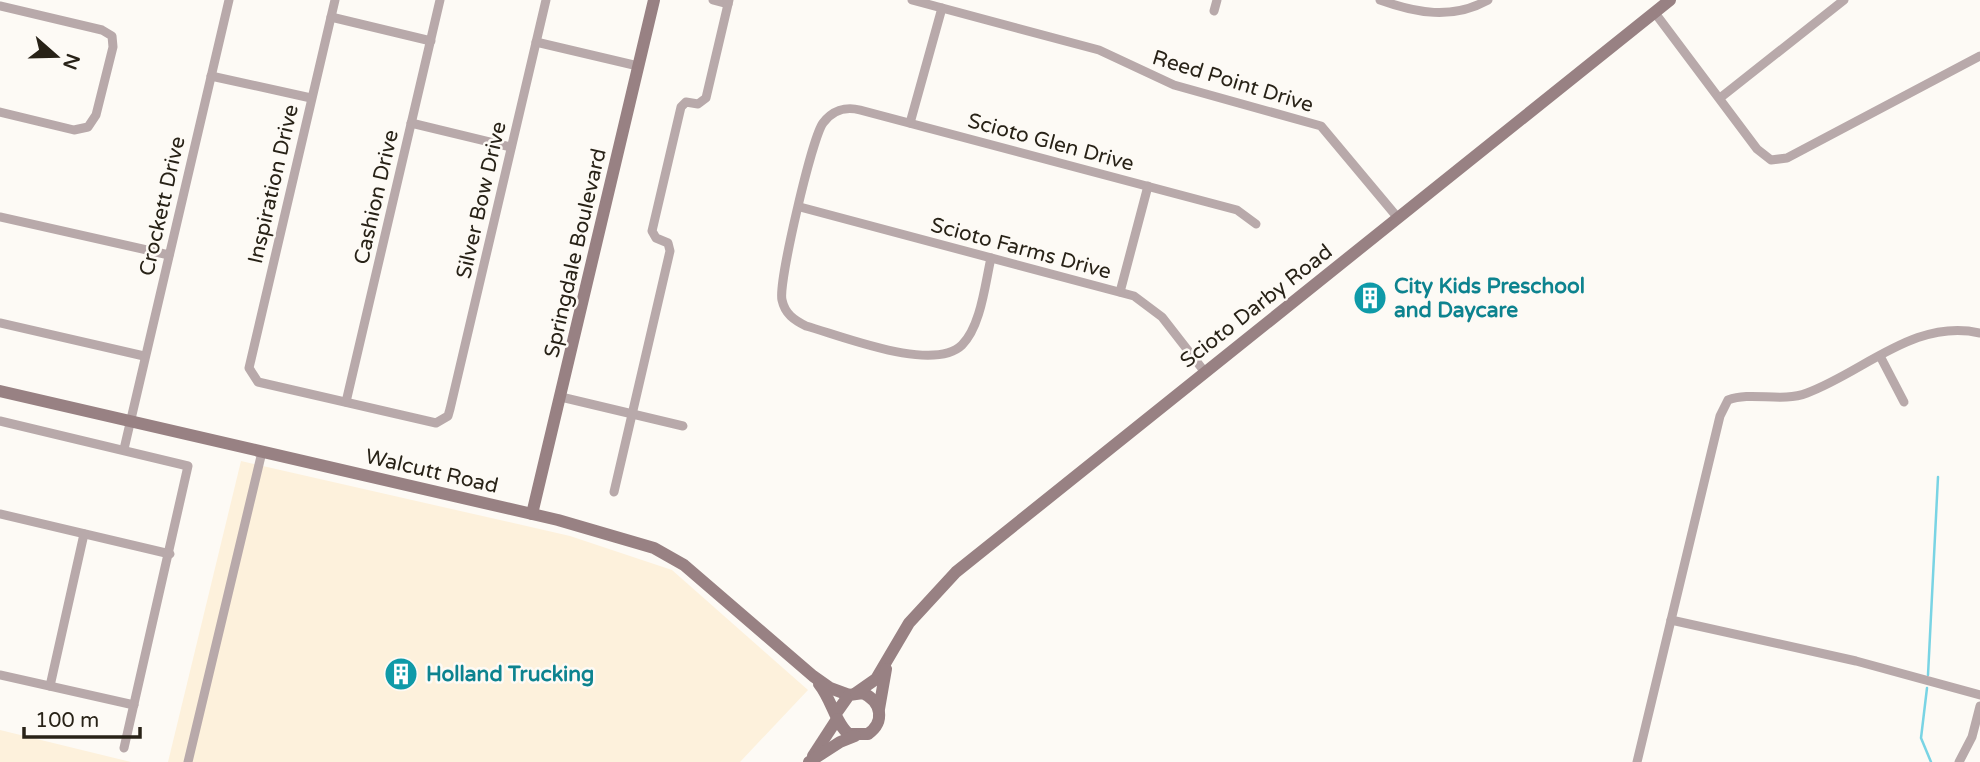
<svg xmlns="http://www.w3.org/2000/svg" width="1980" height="762" font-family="'Varela Round',sans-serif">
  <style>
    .built { fill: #fdf1dc }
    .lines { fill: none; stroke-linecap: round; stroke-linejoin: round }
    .stream { stroke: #79d4e4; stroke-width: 2.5 }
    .street { stroke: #b8a9aa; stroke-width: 9 }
    .secondary { stroke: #988183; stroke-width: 12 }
    .labels { text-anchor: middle; stroke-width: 5; stroke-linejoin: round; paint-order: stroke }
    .street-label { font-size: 21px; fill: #282217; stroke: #fdfaf5 }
    .culture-label { font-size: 21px; font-weight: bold; fill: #0d838f; stroke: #fdfaf5; text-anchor: start }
  </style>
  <rect width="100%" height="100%" fill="#fdfaf5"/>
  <!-- built -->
  <g class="built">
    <polygon points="241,461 570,536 672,570 808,690 740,762 168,762"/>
    <polygon points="0,730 131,762 0,762"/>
  </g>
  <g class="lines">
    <!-- stream -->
    <g class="stream">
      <polyline points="1928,675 1938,477"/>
      <polyline points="1927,688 1921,738 1931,762"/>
    </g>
    <!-- street -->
    <g class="street">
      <polyline points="335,0 249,368 258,382 436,423 448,416 450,409 546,0"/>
      <polyline points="713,0 728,4"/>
      <polyline points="912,0 1099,50 1174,85 1321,126 1398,218"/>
      <path d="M 1380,0 C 1416,13 1452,20 1488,0"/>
      <polyline points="0,6 102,30 112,36 113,47 96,115 88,127 74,130 0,112"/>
      <polyline points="1214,11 1217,0"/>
      <polyline points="1655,13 1757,149 1771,160 1787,158 1980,56"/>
      <polyline points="331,17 431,41"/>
      <polyline points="536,42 638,66"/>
      <polyline points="211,76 311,98"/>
      <polyline points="1720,98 1844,0"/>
      <polyline points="411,123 511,147"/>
      <polyline points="910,123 942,8"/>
      <polyline points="800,207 1134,296 1162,317 1204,371"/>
      <polyline points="0,217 169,255"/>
      <path d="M 991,258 C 985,284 981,326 962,345 C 933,373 842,336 806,326 C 794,320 785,314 782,300 C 778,283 812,138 823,123 C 832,111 845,106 860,110 L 1237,210 L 1256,224"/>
      <polyline points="1120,292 1148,186"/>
      <polyline points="0,323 144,356"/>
      <polyline points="1880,356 1904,402"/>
      <polyline points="561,397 683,426"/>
      <polyline points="346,402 440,0"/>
      <polyline points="0,421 188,466 124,748"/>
      <polyline points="124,449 229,0"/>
      <polyline points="614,492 670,251 668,243 656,238 652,231 681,107 686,102 698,104 706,98 729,0"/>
      <polyline points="0,514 170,554"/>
      <polyline points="1671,620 1856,661 1980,695"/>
      <polyline points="0,675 134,705"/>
      <polyline points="50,686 84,534"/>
      <polyline points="188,762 262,452"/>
      <path d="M 1637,762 L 1720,416 L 1728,400 C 1752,391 1781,403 1807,393 C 1864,372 1915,318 1980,333"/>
      <polyline points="1959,762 1972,737 1980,706"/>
    </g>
    <!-- secondary -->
    <g class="secondary">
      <polyline points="0,391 558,520 654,548 684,565 813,676 830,688 849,695"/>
      <polyline points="532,514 654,0"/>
      <path d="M 819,684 C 832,700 836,725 849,734 L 868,734 C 885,722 882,702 863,693 L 849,695 L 837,712"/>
      <polyline points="856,693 876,679 909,623 956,572 1670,0"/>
      <polyline points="879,709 886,669"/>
      <polyline points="813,756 837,719"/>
      <polyline points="809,762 840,742 855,736"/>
    </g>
  </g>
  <!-- icons -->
  <defs>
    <symbol id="building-disc" viewBox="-11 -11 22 22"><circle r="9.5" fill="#0f9aa8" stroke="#fdfaf5"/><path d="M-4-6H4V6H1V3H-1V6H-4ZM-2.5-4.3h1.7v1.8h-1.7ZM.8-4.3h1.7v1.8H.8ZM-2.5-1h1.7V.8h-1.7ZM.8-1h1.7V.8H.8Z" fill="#fff"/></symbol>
  </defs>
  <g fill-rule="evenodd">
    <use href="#building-disc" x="1351" y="279" width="38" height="38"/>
    <use href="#building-disc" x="382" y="655" width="38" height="38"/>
  </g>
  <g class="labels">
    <!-- street labels -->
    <g class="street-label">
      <text transform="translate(1233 81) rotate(17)" y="7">Reed Point Drive</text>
      <text transform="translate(1051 142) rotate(15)" y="7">Scioto Glen Drive</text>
      <text transform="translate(273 184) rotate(-77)" y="7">Inspiration Drive</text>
      <text transform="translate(376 197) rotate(-77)" y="7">Cashion Drive</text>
      <text transform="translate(481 200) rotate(-77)" y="7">Silver Bow Drive</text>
      <text transform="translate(162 206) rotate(-77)" y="7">Crockett Drive</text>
      <text transform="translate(1021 248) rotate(15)" y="7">Scioto Farms Drive</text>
      <text transform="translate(575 253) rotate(-77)" y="7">Springdale Boulevard</text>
      <text transform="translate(1256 306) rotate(-38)" y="7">Scioto Darby Road</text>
      <text transform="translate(432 471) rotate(13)" y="7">Walcutt Road</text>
    </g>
    <!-- culture labels -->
    <g class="culture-label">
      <text x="1394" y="293">City Kids Preschool<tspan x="1394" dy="24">and Daycare</tspan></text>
      <text x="426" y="681">Holland Trucking</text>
    </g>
  </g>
  <!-- north arrow -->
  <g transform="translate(56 56) rotate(110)" stroke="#fdfaf5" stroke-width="5" paint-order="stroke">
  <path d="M0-5L12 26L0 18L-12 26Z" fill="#282217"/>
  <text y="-10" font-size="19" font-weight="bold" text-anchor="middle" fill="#282217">N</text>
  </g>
  <!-- scale -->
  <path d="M24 727v10h116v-10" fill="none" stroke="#282217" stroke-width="3.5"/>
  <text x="35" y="727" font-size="21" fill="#282217" stroke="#fdfaf5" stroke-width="5" paint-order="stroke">100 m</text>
</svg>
